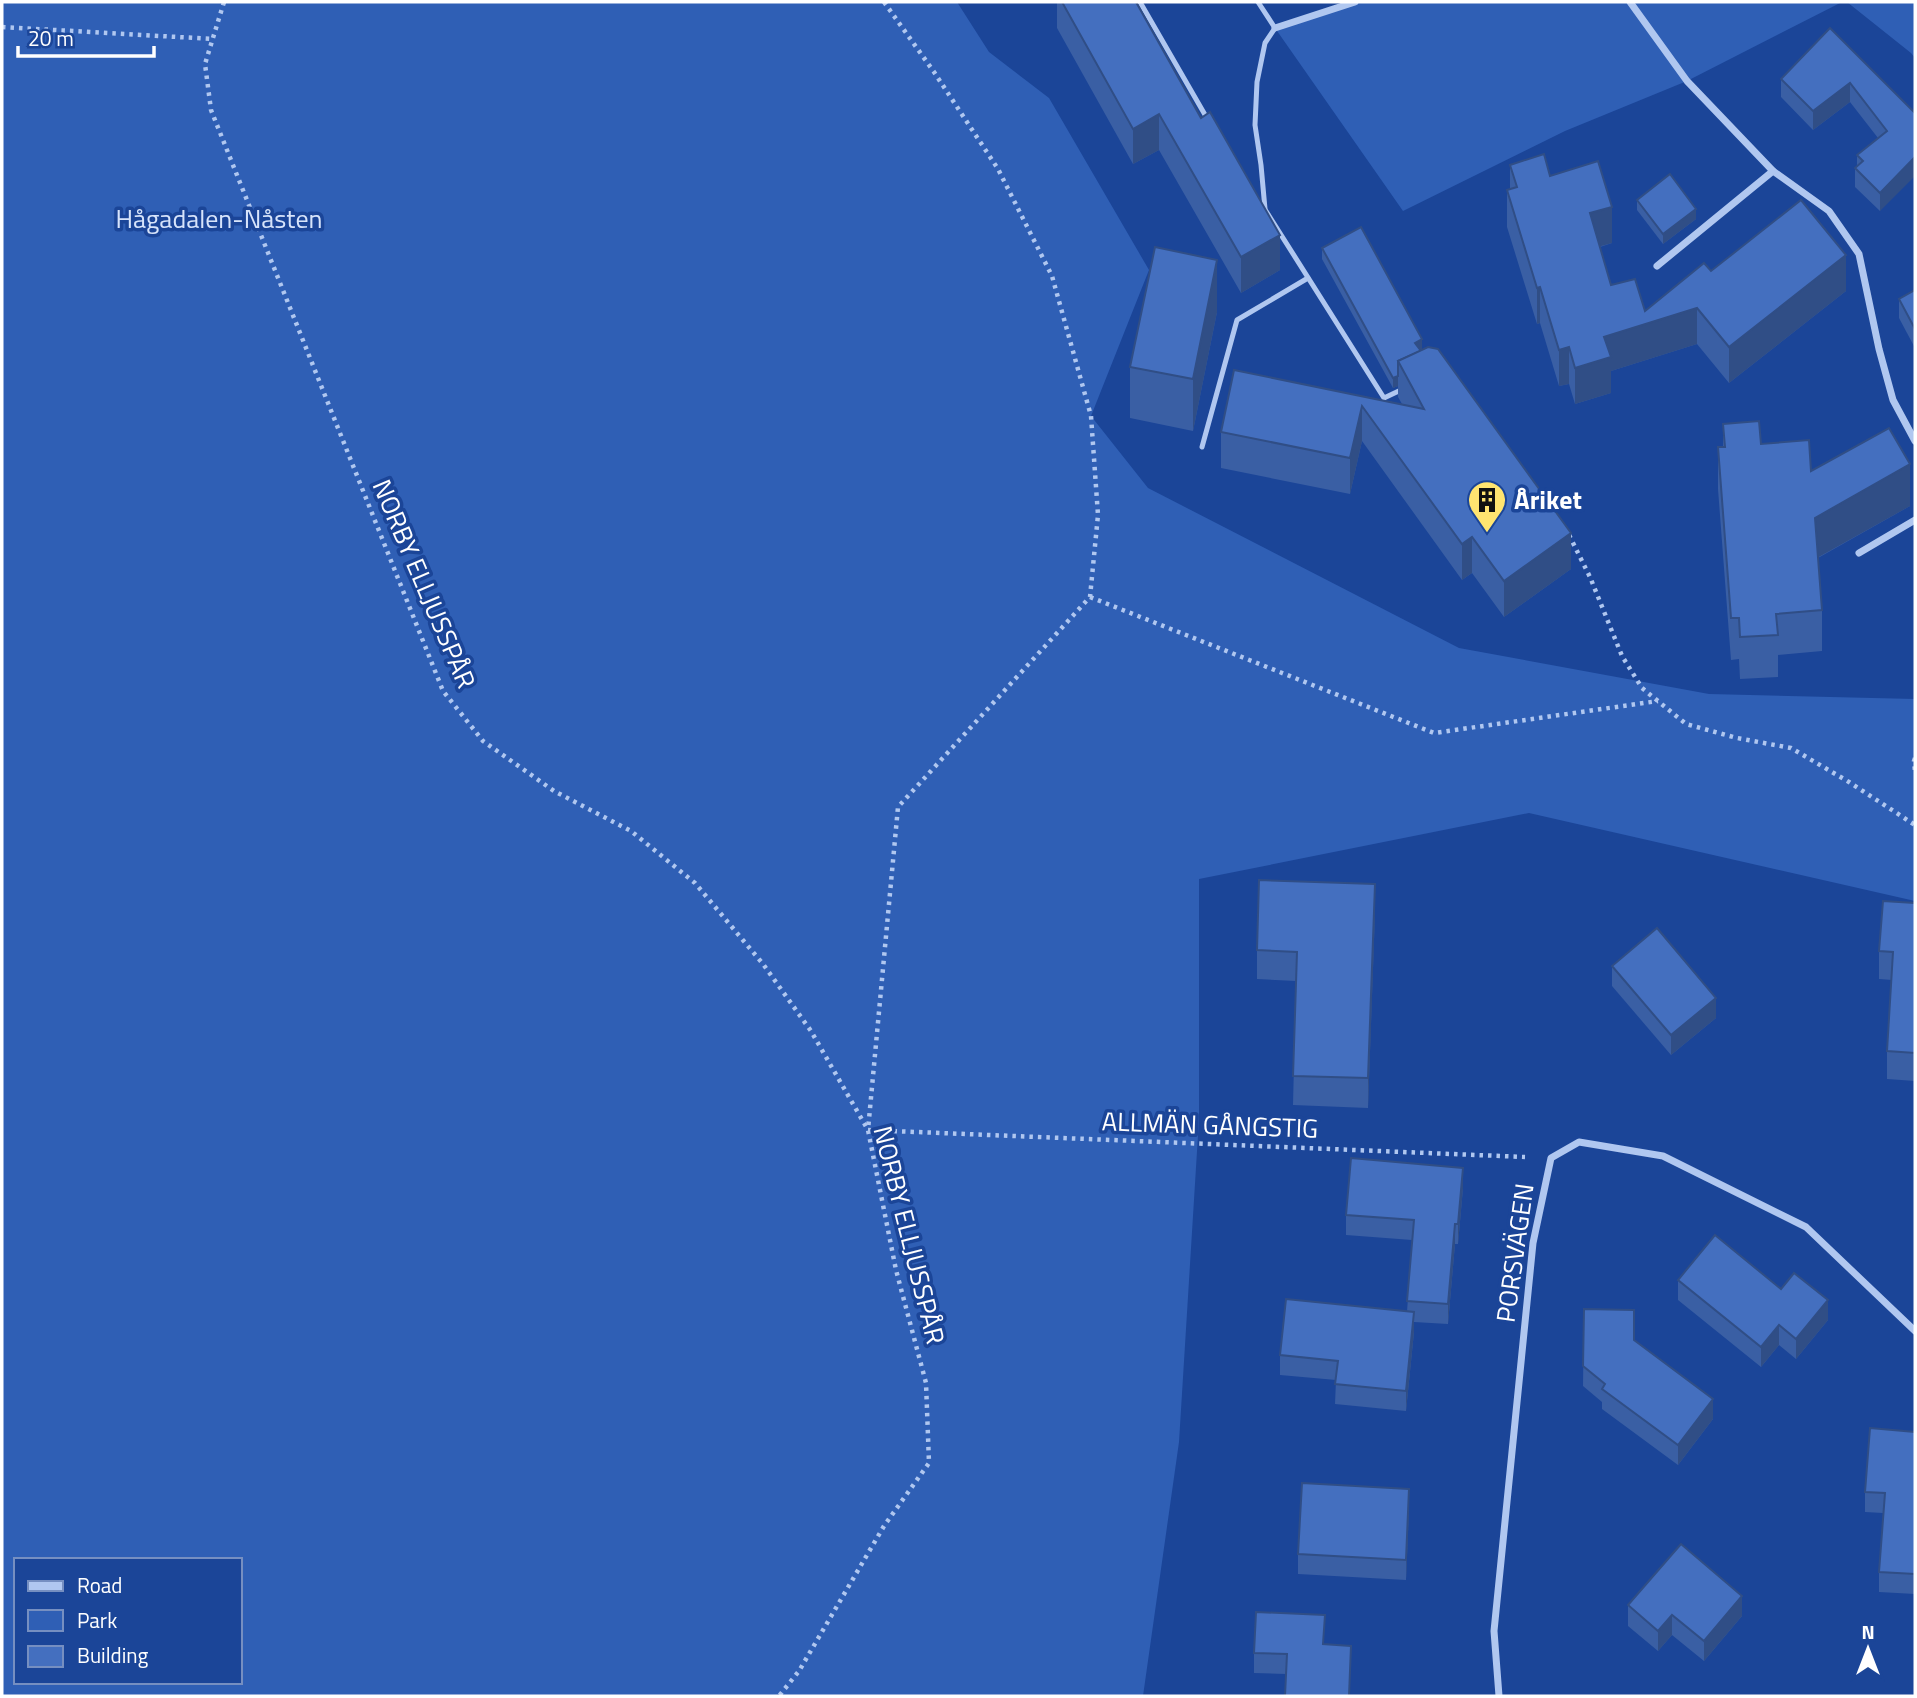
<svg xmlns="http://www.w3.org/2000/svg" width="1917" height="1698" font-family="'Titillium Web',sans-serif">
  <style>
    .green { fill: #2f5fb5; fill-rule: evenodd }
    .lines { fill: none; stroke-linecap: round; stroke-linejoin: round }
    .path { stroke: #b0c7f0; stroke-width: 4.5; stroke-dasharray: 3.5 5; stroke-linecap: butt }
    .service { stroke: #b0c7f0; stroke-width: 5 }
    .minor { stroke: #b0c7f0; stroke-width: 7 }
    .wall { fill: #3a5fa4 }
    .shaded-wall { fill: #304e86 }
    .building { fill: #446fbf; stroke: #304e86; stroke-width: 2 }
    .labels { text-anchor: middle; stroke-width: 7; stroke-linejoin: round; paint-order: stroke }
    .park-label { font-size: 26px; fill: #d7e4fb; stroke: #1b4598 }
    .poi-label { font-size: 26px; font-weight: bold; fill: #fff; stroke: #1b4598; text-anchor: start }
    .street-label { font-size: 26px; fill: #fff; stroke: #1b4598 }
  </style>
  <rect width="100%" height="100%" fill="#1b4598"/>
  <!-- green -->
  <g class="green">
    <path d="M 2,2 L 957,2 L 989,52 L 1049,98 L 1149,270 L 1091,416 L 1148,488 L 1459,648 L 1709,694 L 1915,699 L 1915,901 L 1529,813 L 1199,879 L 1199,1119 L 1179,1442 L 1143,1696 L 2,1696 ZM 16,1560 L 240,1560 L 240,1682 L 16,1682 Z"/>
    <polygon points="1355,2 1842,2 1687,81 1565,131 1403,211 1275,28"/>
    <polygon points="1847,2 1915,2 1915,58 1911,53"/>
  </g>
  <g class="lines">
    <!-- path -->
    <g class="path">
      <polyline points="224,2 205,64 211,110 443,691 483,741 554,791 631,831 695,883 763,964 811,1031 868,1130 896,1270 926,1383 929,1463 884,1526 799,1671 779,1696"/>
      <polyline points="884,2 934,72 998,169 1052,276 1091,416 1098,515 1090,597 898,807 868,1130 1525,1157"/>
      <polyline points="2,27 213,39"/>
      <polyline points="1569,535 1590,577 1622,656 1642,688 1686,724 1737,738 1791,748 1849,782 1915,825"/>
      <polyline points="1090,597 1434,733 1658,701"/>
      <polyline points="1915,758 1914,761 1915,772"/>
    </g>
    <!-- service -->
    <g class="service">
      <polyline points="1140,2 1208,120"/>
      <polyline points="1258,2 1275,28 1265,43 1257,82 1255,125 1261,165 1265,209"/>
      <polyline points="1266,211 1384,398 1403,389"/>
      <polyline points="1202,447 1237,320 1308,278"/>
    </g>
    <!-- minor -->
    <g class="minor">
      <polyline points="1630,2 1687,81 1773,171 1657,266"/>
      <polyline points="1275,28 1355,2"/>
      <polyline points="1773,171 1829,211 1859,254 1879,349 1893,400 1915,441"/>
      <polyline points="1859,553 1915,520"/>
      <polyline points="1499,1696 1494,1631 1533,1243 1551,1158 1579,1142 1663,1156 1806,1227 1915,1331"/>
    </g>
  </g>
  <!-- wall -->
  <g class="wall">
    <polygon points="1057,2 1136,2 1280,270 1241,293 1159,150 1133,164 1057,28"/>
    <polygon points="1830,28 1915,113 1880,211 1855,187 1855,168 1857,166 1857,155 1878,138 1850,102 1813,130 1781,97 1781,79"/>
    <polygon points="1510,165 1550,176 1612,243 1600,247 1611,285 1645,311 1711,271 1846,291 1729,383 1697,344 1611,371 1611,393 1575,404 1569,384 1559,386 1540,323 1537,324 1507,227 1507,190 1510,189"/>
    <polygon points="1637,200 1696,219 1663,244 1637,210"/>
    <polygon points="1322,248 1422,349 1420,350 1571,569 1504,617 1472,573 1462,580 1362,441 1350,494 1221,468 1221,432 1234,370 1402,404 1398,397 1398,386 1393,388 1322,259"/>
    <polygon points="1915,290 1915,348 1899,318 1899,299"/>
    <polygon points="1217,312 1193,431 1130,418 1130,367"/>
    <polygon points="1723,424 1811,471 1910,506 1818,558 1822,610 1822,651 1778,655 1778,677 1740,679 1739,659 1731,660 1718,489 1718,447 1723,447"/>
    <polygon points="1915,903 1915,1081 1887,1079 1887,1051 1892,980 1879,979 1879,951"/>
    <polygon points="1375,913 1368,1108 1293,1105 1296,981 1257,979 1257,950"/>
    <polygon points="1612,966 1716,1018 1671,1055 1612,986"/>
    <polygon points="1463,1188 1458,1244 1455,1244 1448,1324 1414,1322 1414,1332 1406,1411 1335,1404 1336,1380 1280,1375 1280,1355 1407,1312 1412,1240 1346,1235 1346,1215"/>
    <polygon points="1678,1280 1781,1289 1828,1320 1796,1359 1779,1345 1761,1367 1678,1300"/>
    <polygon points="1584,1309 1634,1340 1713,1419 1678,1465 1602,1409 1602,1402 1583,1386"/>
    <polygon points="1915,1432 1915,1594 1879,1592 1879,1572 1883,1513 1865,1512 1865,1492"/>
    <polygon points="1409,1509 1406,1580 1298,1574 1298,1554"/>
    <polygon points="1628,1605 1742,1616 1704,1661 1672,1635 1658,1651 1628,1626"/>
    <polygon points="1325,1644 1351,1666 1286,1674 1254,1673 1254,1653"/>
  </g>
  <!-- shaded-wall -->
  <g class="shaded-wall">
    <polygon points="1850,83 1850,102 1813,130 1813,111"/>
    <polygon points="1159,114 1159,150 1133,164 1133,129"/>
    <polygon points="1915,157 1915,176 1880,211 1880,193"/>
    <polygon points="1612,207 1612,243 1590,249 1590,213"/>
    <polygon points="1696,209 1696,219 1663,244 1663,234"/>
    <polygon points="1280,235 1280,270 1241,293 1241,257"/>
    <polygon points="1846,255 1846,291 1729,383 1729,347"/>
    <polygon points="1217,260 1217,312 1193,431 1193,379"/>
    <polygon points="1540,287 1540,323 1537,324 1537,288"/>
    <polygon points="1697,308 1697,344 1611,371 1611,393 1575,404 1575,368 1604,337"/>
    <polygon points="1422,339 1422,349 1415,353 1415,343"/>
    <polygon points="1569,347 1569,384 1559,386 1559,350"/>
    <polygon points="1398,376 1398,386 1393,388 1393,378"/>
    <polygon points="1362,406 1362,441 1350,494 1350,458"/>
    <polygon points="1910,464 1910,506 1815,559 1815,518"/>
    <polygon points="1571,533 1571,569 1504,617 1504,581"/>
    <polygon points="1472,537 1472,573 1462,580 1462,544"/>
    <polygon points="1375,884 1375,913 1368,1108 1368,1078"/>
    <polygon points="1716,998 1716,1018 1671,1055 1671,1035"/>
    <polygon points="1463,1168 1463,1188 1458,1244 1458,1224"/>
    <polygon points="1455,1224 1455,1244 1448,1324 1448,1304"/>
    <polygon points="1828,1300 1828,1320 1796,1359 1796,1339"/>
    <polygon points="1414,1312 1414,1332 1406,1411 1406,1391"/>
    <polygon points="1779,1325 1779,1345 1761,1367 1761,1347"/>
    <polygon points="1713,1399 1713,1419 1678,1465 1678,1445"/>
    <polygon points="1409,1489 1409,1509 1406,1580 1406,1560"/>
    <polygon points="1742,1596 1742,1616 1704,1661 1704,1641"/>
    <polygon points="1672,1615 1672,1635 1658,1651 1658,1631"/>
  </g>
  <!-- building -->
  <g class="building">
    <polygon points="1062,2 1136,2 1201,118 1210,112 1280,235 1241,257 1159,114 1133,129"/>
    <polygon points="1830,28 1915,113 1915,157 1880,193 1855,168 1863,161 1857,155 1887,131 1850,83 1813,111 1781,79"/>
    <polygon points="1544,154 1550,176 1598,161 1612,207 1590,213 1611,285 1635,279 1645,311 1704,263 1711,271 1801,200 1846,255 1729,347 1697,308 1604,337 1611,357 1575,368 1569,347 1559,350 1540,287 1537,288 1507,190 1517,187 1510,165"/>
    <polygon points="1670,174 1696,209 1663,234 1637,200"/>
    <polygon points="1361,227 1422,339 1415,343 1421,351 1398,361 1398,376 1393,378 1322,248"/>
    <polygon points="1155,247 1217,260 1193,379 1130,367"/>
    <polygon points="1915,290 1915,329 1899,299"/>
    <polygon points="1428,347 1438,349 1571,533 1504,581 1472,537 1462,544 1362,406 1350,458 1221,432 1234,370 1424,409 1398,361"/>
    <polygon points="1759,421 1761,444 1809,440 1811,471 1889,428 1910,464 1815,518 1822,610 1776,614 1778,635 1740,637 1739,618 1731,618 1718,447 1725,447 1723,424"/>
    <polygon points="1259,880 1375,884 1368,1078 1293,1076 1297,952 1257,950"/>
    <polygon points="1883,901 1915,903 1915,1053 1887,1051 1893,952 1879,951"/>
    <polygon points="1657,928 1716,998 1671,1035 1612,966"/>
    <polygon points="1351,1158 1463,1168 1458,1224 1455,1224 1448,1304 1407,1301 1414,1220 1346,1215"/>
    <polygon points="1715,1235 1781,1289 1794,1273 1828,1300 1796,1339 1779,1325 1761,1347 1678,1280"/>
    <polygon points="1286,1299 1414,1312 1406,1391 1335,1384 1338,1361 1280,1355"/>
    <polygon points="1584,1309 1634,1310 1634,1340 1713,1399 1678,1445 1602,1389 1605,1384 1583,1366"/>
    <polygon points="1870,1428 1915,1432 1915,1574 1879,1572 1885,1493 1865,1492"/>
    <polygon points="1302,1483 1409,1489 1406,1560 1298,1554"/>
    <polygon points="1681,1544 1742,1596 1704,1641 1672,1615 1658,1631 1628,1605"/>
    <polygon points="1256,1612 1325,1615 1323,1644 1351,1646 1349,1696 1285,1696 1287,1654 1254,1653"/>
  </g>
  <!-- icons -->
  <defs>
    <symbol id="building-pin" viewBox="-11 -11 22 30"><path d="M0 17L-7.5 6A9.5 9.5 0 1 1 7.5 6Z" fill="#ffe470" stroke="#1b4598"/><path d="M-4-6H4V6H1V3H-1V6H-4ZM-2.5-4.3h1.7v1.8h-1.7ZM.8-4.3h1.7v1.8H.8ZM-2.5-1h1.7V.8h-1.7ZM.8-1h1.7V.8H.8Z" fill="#111"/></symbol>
  </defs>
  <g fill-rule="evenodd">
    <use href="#building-pin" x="1465" y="478" width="44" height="60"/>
  </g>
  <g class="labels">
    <!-- park labels -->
    <g class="park-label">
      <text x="219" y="228">Hågadalen-Nåsten</text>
    </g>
    <!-- poi labels -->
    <g class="poi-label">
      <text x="1514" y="509">Åriket</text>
    </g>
    <!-- street labels -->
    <g class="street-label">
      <text transform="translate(424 584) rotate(67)" y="9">NORBY ELLJUSSPÅR</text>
      <text transform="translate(1210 1125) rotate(2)" y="9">ALLMÄN GÅNGSTIG</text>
      <text transform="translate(909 1235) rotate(76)" y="9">NORBY ELLJUSSPÅR</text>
      <text transform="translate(1515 1253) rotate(-82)" y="9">PORSVÄGEN</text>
    </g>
  </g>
  <!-- border -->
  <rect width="1917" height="1698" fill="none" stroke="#ffffff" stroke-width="7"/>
  <!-- legend -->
  <rect x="14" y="1558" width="228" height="126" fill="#1b4598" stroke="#768fc1" stroke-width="2"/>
  <rect x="28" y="1581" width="35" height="10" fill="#b0c7f0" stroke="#768fc1" stroke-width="2"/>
  <text x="77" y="1593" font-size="21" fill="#ffffff">Road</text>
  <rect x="28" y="1610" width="35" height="21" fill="#2f5fb5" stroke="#768fc1" stroke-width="2"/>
  <text x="77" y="1628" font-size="21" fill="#ffffff">Park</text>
  <rect x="28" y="1646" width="35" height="21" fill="#446fbf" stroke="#768fc1" stroke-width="2"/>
  <text x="77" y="1663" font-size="21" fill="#ffffff">Building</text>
  <!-- north arrow -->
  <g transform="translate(1868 1649)" stroke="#1b4598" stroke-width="5" paint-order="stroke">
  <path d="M0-5L12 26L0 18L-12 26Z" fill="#ffffff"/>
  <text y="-10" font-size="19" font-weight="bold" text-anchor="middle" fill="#ffffff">N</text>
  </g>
  <!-- scale -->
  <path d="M18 46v10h136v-10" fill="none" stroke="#ffffff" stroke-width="3.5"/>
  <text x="28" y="46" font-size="21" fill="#ffffff" stroke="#1b4598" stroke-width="5" paint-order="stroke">20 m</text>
</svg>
